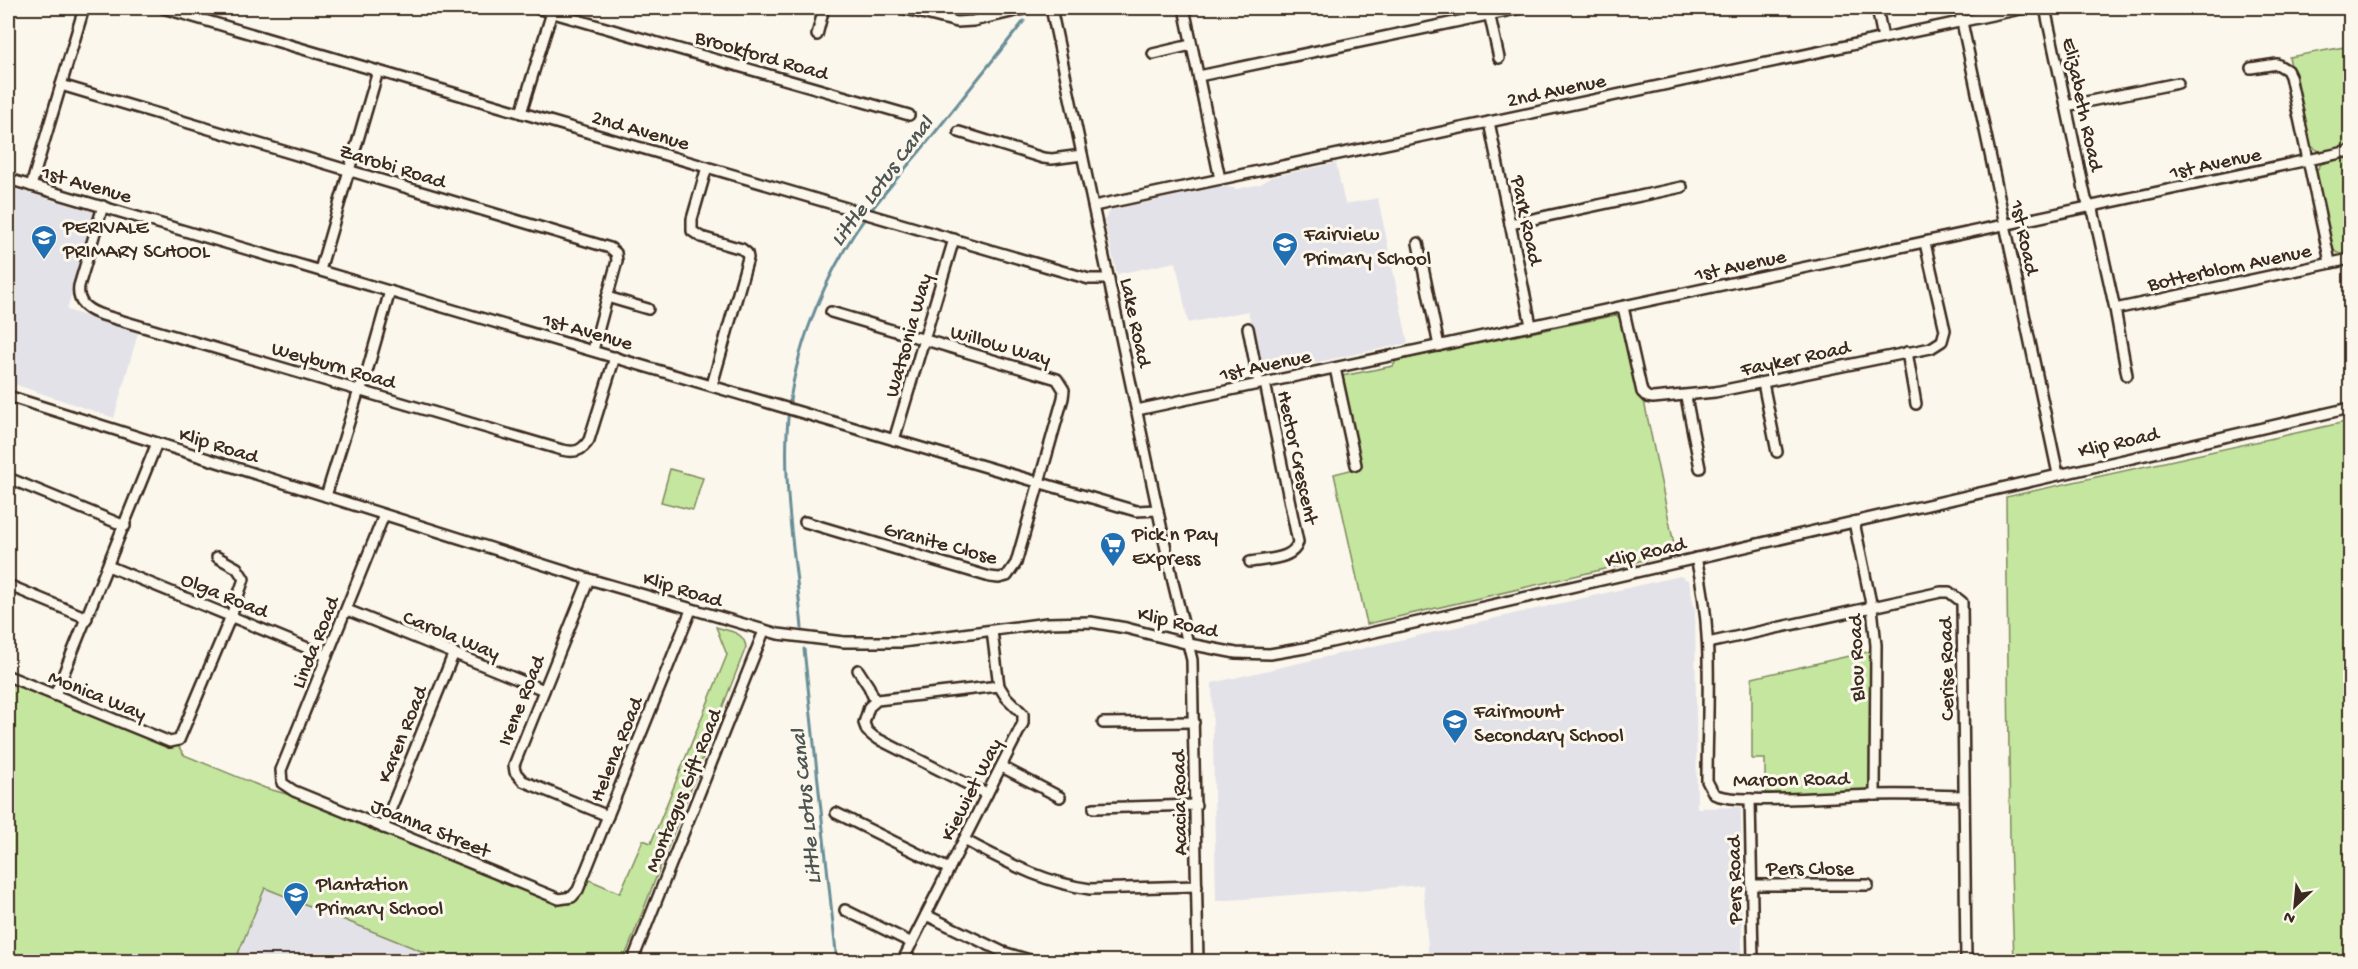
<svg xmlns="http://www.w3.org/2000/svg" width="2358" height="969" font-family="'Gochi Hand',sans-serif">
  <style>
    .built { fill: #e4e2e9 }
    .green { fill: #c4e69f; stroke: #80885e; stroke-width: 1.5 }
    .lines { fill: none; stroke-linecap: round; stroke-linejoin: round }
    .stream { stroke: #698e98; stroke-width: 3 }
    .minor-casing { stroke: #3b2a1e; stroke-width: 14 }
    .minor { stroke: #fbf7ec; stroke-width: 9 }
    .labels { text-anchor: middle; stroke-width: 6; stroke-linejoin: round; paint-order: stroke }
    .street-label { font-size: 21px; fill: #3b2a1e; stroke: #fbf7ec }
    .poi-label { font-size: 21px; fill: #3b2a1e; stroke: #fbf7ec; text-anchor: start }
    .water-label { font-size: 22px; font-style: italic; fill: #4e5451; stroke: #fbf7ec }
  </style>
  <rect width="100%" height="100%" fill="#fbf7ec"/>
  <filter id="ink" filterUnits="userSpaceOnUse"><feTurbulence type="fractalNoise" baseFrequency=".0167" numOctaves="2"/><feDisplacementMap in="SourceGraphic" scale="12" xChannelSelector="R" yChannelSelector="G"/><feConvolveMatrix kernelMatrix="1 2 1 2 8 2 1 2 1" color-interpolation-filters="sRGB"/></filter>
  <g filter="url(#ink)">
    <!-- built -->
    <g class="built">
      <polygon points="1336,163 1345,204 1378,198 1408,343 1262,374 1248,311 1188,323 1176,262 1117,274 1104,220 1111,210 1223,186 1237,189 1261,184 1271,177"/>
      <polygon points="8,187 94,212 67,310 138,333 114,418 8,382"/>
      <polygon points="1680,576 1689,581 1695,611 1697,808 1741,807 1742,961 1429,961 1423,885 1216,901 1212,683"/>
      <polygon points="265,888 447,961 235,962"/>
    </g>
    <!-- green -->
    <g class="green">
      <path d="M 2350,46 L 2350,146 C 2335,150 2318,158 2308,142 L 2289,57 Z"/>
      <path d="M 2350,157 L 2350,253 C 2342,255 2336,255 2331,246 L 2316,171 L 2321,164 Z"/>
      <polygon points="1616,315 1623,321 1639,395 1644,401 1675,549 1674,553 1367,624 1334,474 1362,467 1360,458 1356,454 1340,379 1342,376 1393,366 1396,361"/>
      <polygon points="2350,421 2350,961 2014,961 2010,839 2006,497"/>
      <polygon points="670,469 703,478 693,510 661,502"/>
      <path d="M 716,627 C 730,631 744,632 746,647 L 623,962 L 446,961 L 265,888 L 235,961 L 8,961 L 8,679 L 177,744 L 184,755 L 265,788 L 301,798 L 563,903 L 577,899 L 587,879 L 620,893 L 643,840 L 651,843 L 727,655 Z"/>
      <polygon points="1871,651 1871,786 1863,792 1765,793 1765,759 1752,759 1752,678"/>
    </g>
    <g class="lines">
      <!-- stream -->
      <g class="stream">
        <path d="M 802,628 C 796,563 784,498 787,433 C 790,363 817,293 854,234 C 875,202 901,174 925,145 C 958,104 991,62 1024,21"/>
        <polyline points="804,649 837,962"/>
      </g>
      <defs>
        <g id="minor">
          <polyline points="163,8 1089,279 1109,279"/>
          <polyline points="536,8 909,115"/>
          <polyline points="902,8 957,22 973,21 1028,8"/>
          <polyline points="1051,8 1173,582 1192,660 1198,962"/>
          <polyline points="1184,8 1220,179"/>
          <polyline points="1488,8 1499,58"/>
          <polyline points="1877,8 1883,38"/>
          <polyline points="1959,8 2058,474"/>
          <polyline points="2045,8 2086,199 2094,214 2115,309 2127,375"/>
          <polyline points="817,35 824,8"/>
          <polyline points="1153,54 1191,45"/>
          <polyline points="2251,68 2277,64 2287,70 2290,76 2330,262"/>
          <polyline points="1199,76 1521,8"/>
          <polyline points="61,85 610,248 616,253 617,261 593,350"/>
          <polyline points="2066,106 2178,83"/>
          <polyline points="521,113 553,9"/>
          <polyline points="1489,122 1531,325"/>
          <polyline points="959,132 1043,158 1052,159 1082,155"/>
          <polyline points="707,167 692,219 692,231 701,237 742,249 747,253 748,258 712,385"/>
          <polyline points="8,179 1136,511 1158,510"/>
          <polyline points="31,186 84,8"/>
          <path d="M 103,206 L 79,286 C 77,301 84,308 99,314 L 562,450 C 575,453 582,451 589,440 L 615,357"/>
          <polyline points="1094,206 2025,8"/>
          <polyline points="1510,224 1682,187"/>
          <polyline points="1418,243 1439,346"/>
          <polyline points="320,270 378,71"/>
          <polyline points="607,297 648,309"/>
          <polyline points="1623,307 1642,392 1647,397 1653,398 1715,392 1931,348 1942,341 1945,330 1925,243"/>
          <polyline points="2115,309 2350,259"/>
          <polyline points="1248,328 1259,384"/>
          <polyline points="1907,352 1916,404"/>
          <polyline points="1335,368 1356,465"/>
          <polyline points="1763,383 1777,452"/>
          <polyline points="8,396 589,579 778,634 844,642 902,642 1047,623 1091,622 1126,628 1189,644 1236,653 1270,654 1305,648 2350,408"/>
          <polyline points="1686,397 1700,468"/>
          <polyline points="1137,410 2350,151"/>
          <polyline points="894,440 954,239"/>
          <polyline points="8,478 125,526"/>
          <polyline points="326,496 359,390 364,382 390,291"/>
          <polyline points="384,515 281,770 282,783 294,791 559,899 572,897 578,890 691,610"/>
          <polyline points="805,522 990,577 999,578 1007,576 1016,563 1063,398 1064,390 1057,379 831,312"/>
          <polyline points="1854,522 1872,608 1876,645 1875,795"/>
          <path d="M 1696,558 C 1714,631 1707,707 1707,781 L 1714,794 C 1735,805 1841,796 1871,795 C 1902,794 1933,795 1964,796"/>
          <path d="M 1250,562 C 1265,559 1294,560 1298,542 L 1265,383"/>
          <polyline points="108,566 327,656"/>
          <polyline points="589,579 514,765 515,772 523,781 608,816"/>
          <polyline points="8,585 87,618"/>
          <polyline points="347,610 544,690"/>
          <polyline points="1708,643 1941,592 1949,592 1962,602 1966,962"/>
          <polyline points="858,670 869,687 875,701"/>
          <polyline points="8,676 170,742 179,740 231,616 244,579 237,568 217,557"/>
          <polyline points="55,695 157,443"/>
          <polyline points="1103,723 1194,722"/>
          <polyline points="1002,767 1060,797"/>
          <polyline points="987,794 874,737 867,731 864,723 869,707 877,700 999,686"/>
          <polyline points="1750,799 1753,962"/>
          <polyline points="1094,808 1196,805"/>
          <polyline points="836,813 949,869"/>
          <polyline points="383,828 453,655"/>
          <path d="M 964,840 C 1007,862 1041,882 1090,889 L 1197,886"/>
          <polyline points="1753,885 1868,885"/>
          <polyline points="845,910 912,943"/>
          <polyline points="926,915 1003,952 1036,962"/>
          <polyline points="632,962 764,631"/>
          <polyline points="902,962 1023,723 1023,714 1006,697 999,686 992,631"/>
        </g>
      </defs>
      <!-- minor casing -->
      <use href="#minor" class="minor-casing"/>
      <!-- minor -->
      <use href="#minor" class="minor"/>
    </g>
  </g>
  <!-- icons -->
  <defs>
    <symbol id="school-pin" viewBox="-11 -11 22 30"><path d="M0 17L-7.5 6A9.5 9.5 0 1 1 7.5 6Z" fill="#1f6fb2" stroke="#fbf7ec"/><path d="M0-5L7-2L0 1L-7-2ZM-4 1L0 2.5L4 1V4Q0 6-4 4Z" fill="#fff"/></symbol>
    <symbol id="supermarket-pin" viewBox="-11 -11 22 30"><path d="M0 17L-7.5 6A9.5 9.5 0 1 1 7.5 6Z" fill="#1f6fb2" stroke="#fbf7ec"/><path d="M-6-5.5h2.5l.6 2H6L4.5 2H-2.5L-4.4-4H-6ZM-1.5 3.2a1.3 1.3 0 1 0 .1 0ZM3 3.2a1.3 1.3 0 1 0 .1 0Z" fill="#fff"/></symbol>
  </defs>
  <g fill-rule="evenodd">
    <use href="#school-pin" x="29" y="223" width="30" height="40"/>
    <use href="#school-pin" x="1270" y="230" width="30" height="40"/>
    <use href="#supermarket-pin" x="1098" y="530" width="30" height="40"/>
    <use href="#school-pin" x="1440" y="707" width="30" height="40"/>
    <use href="#school-pin" x="281" y="880" width="30" height="40"/>
  </g>
  <g class="labels">
    <!-- street labels -->
    <g class="street-label">
      <text transform="translate(762 54) rotate(16)" y="7">Brookford Road</text>
      <text transform="translate(1556 89) rotate(-12)" y="7">2nd Avenue</text>
      <text transform="translate(2084 104) rotate(78)" y="7">Elizabeth Road</text>
      <text transform="translate(641 129) rotate(16)" y="7">2nd Avenue</text>
      <text transform="translate(2215 162) rotate(-12)" y="7">1st Avenue</text>
      <text transform="translate(393 165) rotate(17)" y="7">Zarobi Road</text>
      <text transform="translate(87 183) rotate(16)" y="7">1st Avenue</text>
      <text transform="translate(1528 220) rotate(78)" y="7">Park Road</text>
      <text transform="translate(2026 237) rotate(78)" y="7">1st Road</text>
      <text transform="translate(1740 264) rotate(-12)" y="7">1st Avenue</text>
      <text transform="translate(2229 266) rotate(-12)" y="7">Botterblom Avenue</text>
      <text transform="translate(1137 322) rotate(78)" y="7">Lake Road</text>
      <text transform="translate(588 330) rotate(16)" y="7">1st Avenue</text>
      <text transform="translate(907 335) rotate(-74)" y="7">Watsonia Way</text>
      <text transform="translate(1001 344) rotate(16)" y="7">Willow Way</text>
      <text transform="translate(1795 357) rotate(-12)" y="7">Fayker Road</text>
      <text transform="translate(334 364) rotate(16)" y="7">Weyburn Road</text>
      <text transform="translate(1265 364) rotate(-12)" y="7">1st Avenue</text>
      <text transform="translate(2118 441) rotate(-13)" y="7">Klip Road</text>
      <text transform="translate(219 444) rotate(17)" y="7">Klip Road</text>
      <text transform="translate(1299 457) rotate(78)" y="7">Hector Crescent</text>
      <text transform="translate(941 542) rotate(15)" y="7">Granite Close</text>
      <text transform="translate(1645 551) rotate(-13)" y="7">Klip Road</text>
      <text transform="translate(683 588) rotate(17)" y="7">Klip Road</text>
      <text transform="translate(225 594) rotate(22)" y="7">Olga Road</text>
      <text transform="translate(1178 621) rotate(13)" y="7">Klip Road</text>
      <text transform="translate(452 634) rotate(22)" y="7">Carola Way</text>
      <text transform="translate(314 642) rotate(-68)" y="7">Linda Road</text>
      <text transform="translate(1855 658) rotate(-92)" y="7">Blou Road</text>
      <text transform="translate(1945 669) rotate(-91)" y="7">Cerise Road</text>
      <text transform="translate(98 694) rotate(22)" y="7">Monica Way</text>
      <text transform="translate(520 700) rotate(-68)" y="7">Irene Road</text>
      <text transform="translate(401 734) rotate(-68)" y="7">Karen Road</text>
      <text transform="translate(615 749) rotate(-68)" y="7">Helena Road</text>
      <text transform="translate(1791 778) rotate(-1)" y="7">Maroon Road</text>
      <text transform="translate(970 789) rotate(-63)" y="7">Kiewiet Way</text>
      <text transform="translate(682 790) rotate(-68)" y="7">Montagus Gift Road</text>
      <text transform="translate(1178 803) rotate(-91)" y="7">Acacia Road</text>
      <text transform="translate(431 827) rotate(22)" y="7">Joanna Street</text>
      <text x="1810" y="874">Pers Close</text>
      <text transform="translate(1733 880) rotate(-91)" y="7">Pers Road</text>
    </g>
    <!-- poi labels -->
    <g class="poi-label">
      <text x="63" y="233">PERIVALE<tspan x="63" dy="24">PRIMARY SCHOOL</tspan></text>
      <text x="1304" y="240">Fairview<tspan x="1304" dy="24">Primary School</tspan></text>
      <text x="1132" y="540">Pick n Pay<tspan x="1132" dy="24">Express</tspan></text>
      <text x="1474" y="717">Fairmount<tspan x="1474" dy="24">Secondary School</tspan></text>
      <text x="316" y="890">Plantation<tspan x="316" dy="24">Primary School</tspan></text>
    </g>
    <!-- water labels -->
    <g class="water-label">
      <text transform="translate(880 180) rotate(-53)" y="8">Little Lotus Canal</text>
      <text transform="translate(804 807) rotate(-96)" y="8">Little Lotus Canal</text>
    </g>
  </g>
  <!-- margin -->
  <rect width="2358" height="969" fill="none" stroke="#fbf7ec" stroke-width="30"/>
  <rect x="15" y="15" width="2328" height="939" fill="none" stroke="#3b2a1e" stroke-width="2" filter="url(#ink)"/>
  <!-- north arrow -->
  <g transform="translate(2295 906) rotate(206)" stroke="#fbf7ec" stroke-width="4.5" paint-order="stroke">
  <path d="M0-4.5L10 22L0 15L-10 22Z" fill="#3b2a1e"/>
  <text y="-9" font-size="16" font-weight="bold" text-anchor="middle" fill="#3b2a1e">N</text>
  </g>
</svg>
